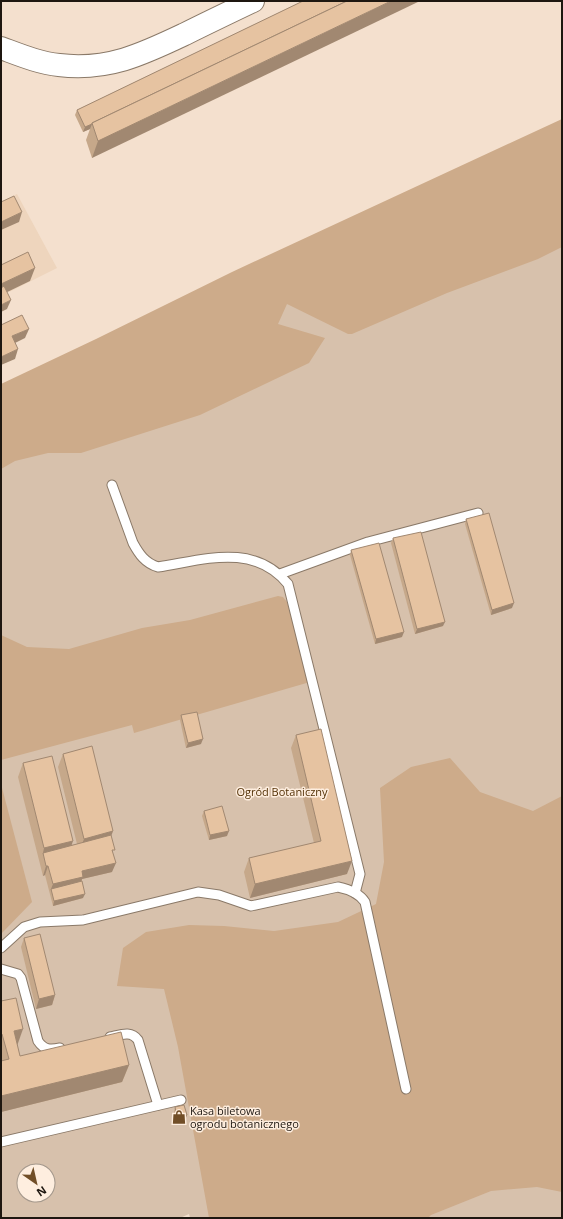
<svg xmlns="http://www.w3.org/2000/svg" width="563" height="1219" font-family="'Open Sans',sans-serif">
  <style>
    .built { fill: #eed5bd }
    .green { fill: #d7c1ac; fill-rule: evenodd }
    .forest { fill: #cdab8a }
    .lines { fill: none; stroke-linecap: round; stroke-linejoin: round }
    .service-casing { stroke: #8a7968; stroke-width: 11 }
    .tertiary-casing { stroke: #8a7968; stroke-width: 24 }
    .service { stroke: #fff; stroke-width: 9 }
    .tertiary { stroke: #fff; stroke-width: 22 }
    .wall { fill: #c6a88a }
    .shaded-wall { fill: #a18871 }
    .building { fill: #e6c3a1; stroke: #a18871 }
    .labels { text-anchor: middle; stroke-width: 3; stroke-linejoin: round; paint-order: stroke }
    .park-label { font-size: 11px; fill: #533106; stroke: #feeedf }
    .poi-label { font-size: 11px; fill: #1e1710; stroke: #feeedf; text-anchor: start }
  </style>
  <rect width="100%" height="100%" fill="#f4e0ce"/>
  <!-- built -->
  <polygon class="built" points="17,194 57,268 1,296 1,202"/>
  <!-- green -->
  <path class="green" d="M 562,150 L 562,1218 L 190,1218 L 189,1214 L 180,1218 L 1,1218 L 1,414 ZM 24,1171 L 48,1171 L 48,1195 L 24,1195 Z"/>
  <!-- forest -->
  <g class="forest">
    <polygon points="562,119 562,247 538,259 447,293 352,334 348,334 287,304 278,324 325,338 309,363 200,415 81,453 48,453 15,461 1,469 1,384 96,339 232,272"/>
    <polygon points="278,596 283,597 287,602 310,682 134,733 132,725 1,760 1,635 27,647 69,649 142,628 190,620"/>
    <polygon points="450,758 480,792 533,811 562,796 562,1192 537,1187 491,1191 431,1215 428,1218 209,1218 178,1047 164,989 117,986 123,948 146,932 189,925 224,926 274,931 338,922 376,904 384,862 380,788 411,767"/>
    <polygon points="1,784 32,902 1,934"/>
  </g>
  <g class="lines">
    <defs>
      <g id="service">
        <path d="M 112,485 L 133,543 C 139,554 145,563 158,567 C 204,560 253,542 288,584 L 360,874 L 355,893"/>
        <polyline points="280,574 368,542 478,513"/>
        <path d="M 1,948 L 24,927 L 40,922 L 83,920 L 198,892 L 219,895 L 251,906 L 338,887 C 348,889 359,893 365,902 L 406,1089"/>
        <path d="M 1,969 L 18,974 L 21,978 L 38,1041 C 44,1050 50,1050 60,1048"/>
        <path d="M 110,1037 C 120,1035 131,1030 138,1040 L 158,1105"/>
        <polyline points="1,1142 181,1100"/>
      </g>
      <path id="tertiary" d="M 1,48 C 20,55 39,63 59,65 C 108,71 143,54 185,34 C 207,23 230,12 253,1"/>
    </defs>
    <!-- service casing -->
    <use href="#service" class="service-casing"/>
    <!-- tertiary casing -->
    <use href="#tertiary" class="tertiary-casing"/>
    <!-- service -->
    <use href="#service" class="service"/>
    <!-- tertiary -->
    <use href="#tertiary" class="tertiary"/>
  </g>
  <!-- wall -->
  <g class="wall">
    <polygon points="303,1 92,158 86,140 90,129 83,132 75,115 77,110"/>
    <polygon points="466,519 512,608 491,615 465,524"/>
    <polygon points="393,538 443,626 415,634 391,543"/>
    <polygon points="351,550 402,637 375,644 350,555"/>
    <polygon points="181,715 201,744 186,748 180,720"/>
    <polygon points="296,735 347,874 250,898 244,872 249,858 314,843 291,748"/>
    <polygon points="63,754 113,831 111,835 113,854 112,872 82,879 82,881 83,898 53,906 45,875 43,876 18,777 23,763 72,845 77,844 58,767"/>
    <polygon points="204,811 227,836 209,840 202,816"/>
    <polygon points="24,938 55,995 52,1005 36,1009 21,947"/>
    <polygon points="1,1001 17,1045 20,1056 129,1065 122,1082 1,1112"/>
    <polygon points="175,1107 187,1115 185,1120 176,1122 174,1112"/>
  </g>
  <!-- shaded-wall -->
  <g class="shaded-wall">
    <polygon points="391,1 420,1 92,158 98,141"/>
    <polygon points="92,124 90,129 83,132 85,127"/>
    <polygon points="22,212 19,222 1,230 1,222"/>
    <polygon points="35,268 30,281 1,295 1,284"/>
    <polygon points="11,300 7,309 1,312 1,305"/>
    <polygon points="29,329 25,338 9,346 12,336"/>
    <polygon points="18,349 15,359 1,365 1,357"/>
    <polygon points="514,603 512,608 491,615 492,610"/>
    <polygon points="445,622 443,626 415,634 417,629"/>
    <polygon points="404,632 402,637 375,644 376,639"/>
    <polygon points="203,739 201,744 186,748 188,743"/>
    <polygon points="113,831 108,845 79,852 84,839"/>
    <polygon points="229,831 227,836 209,840 210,835"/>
    <polygon points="73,841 68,855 43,853 44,848"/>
    <polygon points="352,861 347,874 250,898 255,884"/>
    <polygon points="116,863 112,872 82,879 80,886 51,889 53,884 82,871"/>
    <polygon points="46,866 48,866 45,875 43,876"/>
    <polygon points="85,894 83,898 53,906 54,901"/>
    <polygon points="55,995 52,1005 36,1009 39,999"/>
    <polygon points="23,1029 17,1046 14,1031"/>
    <polygon points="129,1065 122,1082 1,1112 1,1096"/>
    <polygon points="187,1115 185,1120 176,1122 177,1117"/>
  </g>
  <!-- building -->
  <g class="building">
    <polygon points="303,1 347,1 92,123 92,124 85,127 77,110"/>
    <polygon points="347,1 391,1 98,141 92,123"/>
    <polygon points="14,196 22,212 1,222 1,202"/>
    <polygon points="28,252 35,268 1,284 1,265"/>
    <polygon points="4,286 11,300 1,305 1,288"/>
    <polygon points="22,315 29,329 12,336 18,349 1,357 1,325"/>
    <polygon points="489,513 514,603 492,610 466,519"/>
    <polygon points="421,532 445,622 417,629 393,538"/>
    <polygon points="379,543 404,632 376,639 351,550"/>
    <polygon points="197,712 203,739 188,743 181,715"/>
    <polygon points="321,729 352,861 255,884 249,858 321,841 296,735"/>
    <polygon points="92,746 113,831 84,839 63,754"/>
    <polygon points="52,756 73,841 44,848 23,763"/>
    <polygon points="222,806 229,831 210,835 204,811"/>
    <polygon points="111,835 115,850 112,850 116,863 82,871 83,877 53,884 48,866 46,866 43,853"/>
    <polygon points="82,881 85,894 54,901 51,889"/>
    <polygon points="40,934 55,995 39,999 24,938"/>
    <polygon points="16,998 23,1029 14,1031 20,1056 121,1032 129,1065 1,1096 1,1061 9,1059 2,1034 1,1034 1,1001"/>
    <polygon points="184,1105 187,1115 177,1117 175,1107"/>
  </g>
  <!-- icons -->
  <defs>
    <symbol id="shop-bare" viewBox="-9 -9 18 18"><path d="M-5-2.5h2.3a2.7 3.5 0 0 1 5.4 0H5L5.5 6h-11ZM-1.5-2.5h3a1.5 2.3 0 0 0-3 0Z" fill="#714e27" stroke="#feeedf" stroke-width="2.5" paint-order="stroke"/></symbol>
  </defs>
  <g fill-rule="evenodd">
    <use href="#shop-bare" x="169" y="1107" width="20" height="20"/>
  </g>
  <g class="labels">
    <!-- park labels -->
    <g class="park-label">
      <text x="282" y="796">Ogród Botaniczny</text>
    </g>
    <!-- poi labels -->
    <g class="poi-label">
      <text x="190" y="1115">Kasa biletowa<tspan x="190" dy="13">ogrodu botanicznego</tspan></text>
    </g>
  </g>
  <!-- border -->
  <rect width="563" height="1219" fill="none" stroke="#1e1710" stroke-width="4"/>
  <!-- north arrow -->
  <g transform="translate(36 1183) rotate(146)"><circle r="19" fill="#feeedf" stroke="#a4988c"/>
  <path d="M0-3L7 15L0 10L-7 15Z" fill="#714e27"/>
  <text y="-6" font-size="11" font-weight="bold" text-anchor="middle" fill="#1e1710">N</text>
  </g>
</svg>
